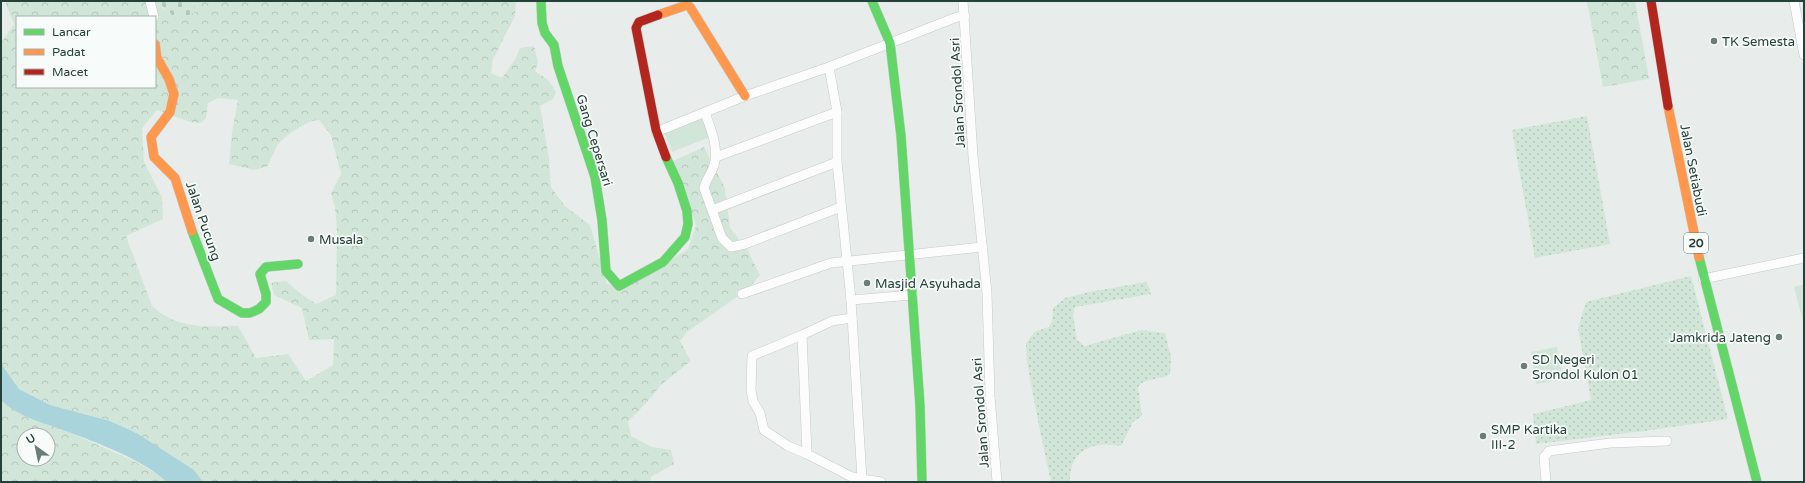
<svg xmlns="http://www.w3.org/2000/svg" width="1805" height="483" font-family="'Varela Round',sans-serif">
  <style>
    .grass { fill: url(#grass-dots) }
    .forest { fill: url(#forest-crowns); fill-rule: evenodd }
    .cemetery { fill: url(#cemetery-stones) }
    .garden { fill: #d1e6d8 }
    .water { fill: #a9d4db }
    .lines { fill: none; stroke-linecap: round; stroke-linejoin: round }
    .street-casing { stroke: #c5cac8; stroke-width: 10 }
    .fast-casing { stroke: #c3cbc8; stroke-width: 10 }
    .slow-casing { stroke: #c3cbc8; stroke-width: 10 }
    .jam-casing { stroke: #c3cbc8; stroke-width: 10 }
    .street { stroke: #fcfcfc; stroke-width: 9 }
    .fast { stroke: #63d668; stroke-width: 9 }
    .slow { stroke: #ff974d; stroke-width: 9 }
    .jam { stroke: #b3261e; stroke-width: 9 }
    .poi-dot { fill: #697e78; stroke: #f7fbf9; stroke-width: 1.5 }
    .labels { text-anchor: middle; stroke-width: 3.5; stroke-linejoin: round; paint-order: stroke }
    .shield { fill: #f7fbf9; stroke: #637a73; stroke-width: 1 }
    .shield-label { font-size: 12px; font-weight: bold; fill: #24423a }
    .poi-label { font-size: 13px; fill: #24423a; stroke: #f7fbf9; text-anchor: start }
    .street-label { font-size: 13px; fill: #24423a; stroke: #f7fbf9 }
  </style>
  <defs>
    <pattern id="grass-dots" width="8" height="8" patternUnits="userSpaceOnUse"><rect width="8" height="8" fill="#d1e6d8"/><path d="M2 2h.1M6 6h.1" fill="none" stroke="#b3c6ba" stroke-width="1.8" stroke-linecap="round"/></pattern>
    <pattern id="forest-crowns" width="20" height="18" patternUnits="userSpaceOnUse"><rect width="20" height="18" fill="#d1e6d8"/><path d="M2 6a3 3 0 1 1 6 0M12 15a3 3 0 1 1 6 0" fill="none" stroke="#b3c6ba"/></pattern>
    <pattern id="cemetery-stones" width="16" height="16" patternUnits="userSpaceOnUse"><rect width="16" height="16" fill="#d1e6d8"/><path d="M2 7V4a2 2 0 0 1 4 0v3zM10 15v-3a2 2 0 0 1 4 0v3z" fill="#b3c6ba"/></pattern>
  </defs>
  <rect width="100%" height="100%" fill="#e8edeb"/>
  <!-- grass -->
  <g class="grass">
    <polygon points="1587,116 1610,244 1535,258 1512,130"/>
    <polygon points="1691,276 1728,419 1644,431 1536,444 1533,414 1591,400 1578,328 1586,302"/>
    <path d="M 1146,282 L 1149,287 L 1151,294 L 1075,307 L 1073,315 L 1077,340 L 1085,346 L 1141,330 L 1165,333 L 1171,357 L 1170,374 C 1160,381 1146,377 1138,387 L 1142,416 L 1133,422 L 1121,446 C 1093,441 1069,449 1070,482 L 1051,482 L 1037,416 L 1027,362 L 1026,344 L 1034,332 L 1049,327 L 1052,321 L 1053,308 L 1065,298 L 1089,292 Z"/>
  </g>
  <!-- forest -->
  <g class="forest">
    <path d="M 7,1 L 159,1 L 164,9 L 197,10 L 192,1 L 516,1 L 515,16 L 493,59 L 491,73 L 502,78 L 516,58 L 520,48 L 534,46 L 538,62 L 535,71 L 548,80 L 556,92 L 553,99 L 540,106 L 549,159 L 551,187 L 565,206 L 590,225 L 607,284 L 620,286 L 641,278 L 688,249 L 696,226 L 688,198 L 673,161 L 704,147 L 725,188 L 730,228 L 747,249 L 760,275 L 748,289 L 687,332 L 680,341 L 691,361 L 662,384 L 646,403 L 628,422 L 631,436 L 652,447 L 671,450 L 674,464 L 651,477 L 650,482 L 203,482 L 194,470 L 110,421 L 50,405 L 19,389 L 2,365 L 1,359 L 1,43 L 14,24 L 6,4 ZM 17,17 L 155,17 L 155,87 L 17,87 ZM 218,98 L 238,100 L 232,132 L 229,164 L 254,170 L 268,166 C 271,159 273,152 277,146 C 282,137 309,119 319,120 L 331,135 L 341,174 L 331,193 L 335,207 L 337,231 L 336,295 L 316,304 L 300,293 L 286,281 L 271,283 L 274,295 L 302,308 L 309,340 L 334,339 L 333,365 L 306,381 L 288,354 L 256,358 L 238,326 C 206,327 177,329 152,306 L 126,236 L 163,219 L 162,197 L 144,162 L 142,128 L 157,110 L 190,122 L 201,123 L 206,118 L 208,103 Z"/>
    <polygon points="1587,1 1635,1 1649,79 1603,87"/>
    <path d="M 1,400 L 5,404 L 132,460 L 161,476 L 167,482 L 1,482 ZM 24,435 L 48,435 L 48,459 L 24,459 Z"/>
  </g>
  <!-- cemetery -->
  <path class="cemetery" d="M 159,1 L 192,1 L 197,11 C 180,21 169,17 159,1 Z"/>
  <!-- garden -->
  <g class="garden">
    <polygon points="703,117 710,137 672,152 664,132"/>
    <polygon points="1804,284 1804,325 1794,287"/>
    <polygon points="1557,347 1563,379 1536,384 1531,352"/>
  </g>
  <!-- water -->
  <path class="water" d="M 1,359 L 2,365 L 19,389 L 50,405 L 110,421 L 138,434 L 194,470 L 203,482 L 167,482 C 140,457 89,440 55,427 C 37,421 14,414 1,400 Z"/>
  <g class="lines">
    <defs>
      <g id="street">
        <polyline points="150,1 154,17"/>
        <polyline points="963,1 973,156 987,293 990,396 997,482"/>
        <polyline points="1794,1 1804,55"/>
        <polyline points="829,67 837,112 837,162 851,300 913,295"/>
        <path d="M 705,113 C 711,129 719,148 714,165 C 712,173 706,179 704,188 L 722,238 L 731,247 L 745,244 L 841,207"/>
        <polyline points="656,132 745,96 829,67 957,17 965,16"/>
        <polyline points="716,157 837,112"/>
        <polyline points="712,210 837,162"/>
        <polyline points="1703,279 1804,258"/>
        <polyline points="742,294 831,263 982,247"/>
        <polyline points="851,300 862,479 881,482"/>
        <polyline points="852,318 832,321 802,335 807,454 852,477 862,479"/>
        <polyline points="802,335 752,356 751,390 753,401 760,413 764,430 788,446 807,454"/>
        <polyline points="1546,482 1544,457 1549,451 1610,443 1667,441"/>
      </g>
      <g id="fast">
        <polyline points="541,1 542,23 545,33 554,45 558,66 595,177 602,220 606,271 619,286 663,262 685,237 688,224 687,211 678,183 666,157"/>
        <polyline points="872,1 890,43 901,136 920,406 922,482"/>
        <polyline points="192,231 218,299 242,313 250,313 259,309 266,302 266,294 260,274 266,267 298,264"/>
        <polyline points="1699,257 1757,482"/>
      </g>
      <g id="slow">
        <polyline points="658,15 687,5 690,7 745,96"/>
        <polyline points="155,44 157,58 169,79 174,94 170,112 151,137 154,157 175,178 192,231"/>
        <polyline points="1668,106 1699,257"/>
      </g>
      <g id="jam">
        <polyline points="1651,1 1668,106"/>
        <polyline points="658,15 639,22 636,28 656,130 666,157"/>
      </g>
    </defs>
    <!-- street casing -->
    <use href="#street" class="street-casing"/>
    <!-- fast casing -->
    <use href="#fast" class="fast-casing"/>
    <!-- slow casing -->
    <use href="#slow" class="slow-casing"/>
    <!-- jam casing -->
    <use href="#jam" class="jam-casing"/>
    <!-- street -->
    <use href="#street" class="street"/>
    <!-- fast -->
    <use href="#fast" class="fast"/>
    <!-- slow -->
    <use href="#slow" class="slow"/>
    <!-- jam -->
    <use href="#jam" class="jam"/>
  </g>
  <!-- markers -->
  <g class="poi-dot">
    <circle cx="1714" cy="41" r="4"/>
    <circle cx="311" cy="239" r="4"/>
    <circle cx="867" cy="283" r="4"/>
    <circle cx="1779" cy="337" r="4"/>
    <circle cx="1524" cy="366" r="4"/>
    <circle cx="1483" cy="436" r="4"/>
  </g>
  <g class="labels">
    <!-- shield labels -->
    <rect class="shield" x="1684" y="233" width="24" height="20" rx="3"/>
    <g class="shield-label">
      <text x="1696" y="247">20</text>
    </g>
    <!-- poi labels -->
    <g class="poi-label">
      <text x="1722" y="46">TK Semesta</text>
      <text x="319" y="244">Musala</text>
      <text x="875" y="288">Masjid Asyuhada</text>
      <text x="1771" y="342" text-anchor="end">Jamkrida Jateng</text>
      <text x="1532" y="364">SD Negeri<tspan x="1532" dy="15">Srondol Kulon 01</tspan></text>
      <text x="1491" y="434">SMP Kartika<tspan x="1491" dy="15">III-2</tspan></text>
    </g>
    <!-- street labels -->
    <g class="street-label">
      <text transform="translate(957 93) rotate(-93)" y="5">Jalan Srondol Asri</text>
      <text transform="translate(595 140) rotate(73)" y="5">Gang Cepersari</text>
      <text transform="translate(1694 170) rotate(79)" y="5">Jalan Setiabudi</text>
      <text transform="translate(204 221) rotate(71)" y="5">Jalan Pucung</text>
      <text transform="translate(980 413) rotate(-94)" y="5">Jalan Srondol Asri</text>
    </g>
  </g>
  <!-- border -->
  <rect width="1805" height="483" fill="none" stroke="#24423a" stroke-width="4"/>
  <!-- legend -->
  <rect x="16" y="16" width="140" height="72" fill="#f7fbf9" stroke="#a3b1ad"/>
  <rect x="24" y="29" width="20" height="6" fill="#63d668" stroke="#a3b1ad"/>
  <text x="52" y="36" font-size="12" fill="#24423a">Lancar</text>
  <rect x="24" y="49" width="20" height="6" fill="#ff974d" stroke="#a3b1ad"/>
  <text x="52" y="56" font-size="12" fill="#24423a">Padat</text>
  <rect x="24" y="69" width="20" height="6" fill="#b3261e" stroke="#a3b1ad"/>
  <text x="52" y="76" font-size="12" fill="#24423a">Macet</text>
  <!-- north arrow -->
  <g transform="translate(36 447) rotate(327)"><circle r="19" fill="#f7fbf9" stroke="#a3b1ad"/>
  <path d="M0-3L7 15L0 10L-7 15Z" fill="#697e78"/>
  <text y="-6" font-size="11" font-weight="bold" text-anchor="middle" fill="#24423a">U</text>
  </g>
</svg>
